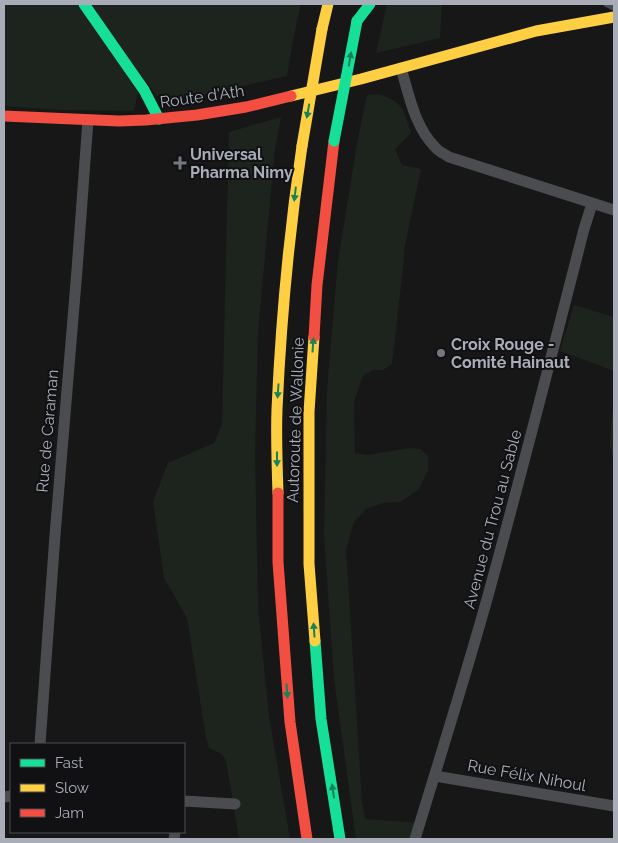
<svg xmlns="http://www.w3.org/2000/svg" width="618" height="843" font-family="Raleway,sans-serif">
  <style>
    .green { fill: #1d241e }
    .lines { fill: none; stroke-linecap: round; stroke-linejoin: round }
    .lane { stroke: #4b4c50; stroke-width: 5.5 }
    .street { stroke: #4b4c50; stroke-width: 11 }
    .fast { stroke: #16e098; stroke-width: 11 }
    .slow { stroke: #ffcf43; stroke-width: 11 }
    .jam { stroke: #f24e42; stroke-width: 11 }
    .fast-bridge { stroke: #16e098; stroke-width: 11 }
    .slow-bridge { stroke: #ffcf43; stroke-width: 11 }
    .oneway { fill: #14835c }
    .poi-dot { fill: #757880; stroke: #111113; stroke-width: 2 }
    .labels { text-anchor: middle; stroke-width: 4; stroke-linejoin: round; paint-order: stroke }
    .street-label { font-size: 16px; fill: #a8adb8; stroke: #111113 }
    .poi-label { font-size: 16px; font-weight: bold; fill: #a8adb8; stroke: #111113; text-anchor: start }
  </style>
  <rect width="100%" height="100%" fill="#171717"/>
  <!-- green -->
  <g class="green">
    <polygon points="4,4 81,4 138,92 134,111 61,110 4,106"/>
    <polygon points="87,4 301,4 294,35 287,76 251,84 227,91 192,97 160,100"/>
    <polygon points="387,4 442,4 440,38 376,53"/>
    <path d="M 379,94 C 404,103 403,109 411,133 L 395,149 L 402,165 L 421,169 L 404,250 L 404,259 L 392,364 L 383,370 L 372,370 L 363,376 L 354,401 L 355,453 L 367,455 L 410,448 L 421,449 L 428,457 L 428,471 L 418,490 L 400,502 L 383,503 L 366,509 L 354,522 L 346,549 L 362,802 L 365,819 L 420,823 L 415,839 L 356,839 L 334,679 L 324,534 L 327,389 L 338,261 L 358,138 L 367,95 Z"/>
    <polygon points="281,117 275,149 258,331 255,451 258,607 269,716 290,839 239,839 226,760 220,753 209,748 206,738 187,618 164,578 153,501 168,463 214,443 222,424 229,132"/>
    <polygon points="574,305 614,317 614,371 560,351"/>
    <polygon points="614,403 614,463 610,446 611,422"/>
  </g>
  <g class="lines">
    <!-- lane -->
    <polyline class="lane" points="606,4 614,8"/>
    <!-- street -->
    <g class="street">
      <path d="M 401,68 C 409,95 415,128 436,148 C 439,152 445,154 449,157 L 614,210"/>
      <polyline points="40,744 55,535 77,270 88,120"/>
      <polyline points="435,776 614,806"/>
      <polyline points="4,797 11,796"/>
      <polyline points="184,801 235,804"/>
      <polyline points="174,839 175,832"/>
      <path d="M 415,839 C 440,757 466,675 489,592 C 522,472 553,350 584,229 L 592,204"/>
    </g>
    <!-- fast -->
    <g class="fast">
      <polyline points="84,4 144,90 159,119"/>
      <polyline points="357,21 370,4"/>
      <polyline points="315,641 321,719 340,839"/>
    </g>
    <!-- slow -->
    <g class="slow">
      <polyline points="322,29 328,4"/>
      <polyline points="291,96 361,79 536,31 614,17"/>
      <polyline points="314,337 309,412 309,564 315,641"/>
      <path d="M 278,493 C 277,465 276,437 277,409 C 281,321 289,233 302,146"/>
    </g>
    <!-- jam -->
    <g class="jam">
      <polyline points="4,116 119,121 146,120 197,115 246,107 291,96"/>
      <polyline points="314,337 317,285 334,141"/>
      <polyline points="278,493 278,562 290,722 307,839"/>
    </g>
    <!-- fast-bridge -->
    <polyline class="fast-bridge" points="334,141 357,21"/>
    <!-- slow-bridge -->
    <polyline class="slow-bridge" points="302,146 322,29"/>
  </g>
  <!-- one-way arrows -->
  <defs><path id="oneway-solid" d="M-6-.8H1V-3.2L6.5 0L1 3.2V.8H-6Z" transform="scale(1.25)"/></defs>
  <g class="oneway">
    <use href="#oneway-solid" transform="translate(350 59) rotate(-80)"/>
    <use href="#oneway-solid" transform="translate(308 111) rotate(100)"/>
    <use href="#oneway-solid" transform="translate(295 194) rotate(97)"/>
    <use href="#oneway-solid" transform="translate(313 345) rotate(-86)"/>
    <use href="#oneway-solid" transform="translate(278 391) rotate(94)"/>
    <use href="#oneway-solid" transform="translate(277 459) rotate(90)"/>
    <use href="#oneway-solid" transform="translate(314 630) rotate(-94)"/>
    <use href="#oneway-solid" transform="translate(287 691) rotate(86)"/>
    <use href="#oneway-solid" transform="translate(333 791) rotate(-99)"/>
  </g>
  <!-- markers -->
  <g class="poi-dot">
    <path d="M177.5 155.5h5v5h5v5h-5v5h-5v-5h-5v-5h5z"/>
    <circle cx="441" cy="353" r="5"/>
  </g>
  <g class="labels">
    <!-- street labels -->
    <g class="street-label">
      <text transform="translate(202 96) rotate(-8)" y="6">Route d'Ath</text>
      <text transform="translate(295 420) rotate(-88)" y="6">Autoroute de Wallonie</text>
      <text transform="translate(47 431) rotate(-85)" y="6">Rue de Caraman</text>
      <text transform="translate(492 519) rotate(-75)" y="6">Avenue du Trou au Sable</text>
      <text transform="translate(527 775) rotate(10)" y="6">Rue Félix Nihoul</text>
    </g>
    <!-- poi labels -->
    <g class="poi-label">
      <text x="190" y="160">Universal<tspan x="190" dy="18">Pharma Nimy</tspan></text>
      <text x="451" y="350">Croix Rouge -<tspan x="451" dy="18">Comité Hainaut</tspan></text>
    </g>
  </g>
  <!-- border -->
  <rect width="618" height="843" fill="none" stroke="#a8adb8" stroke-width="10"/>
  <!-- legend -->
  <rect x="10" y="743" width="175" height="90" fill="#111113" stroke="#4d4f55"/>
  <rect x="20" y="759" width="25" height="8" fill="#16e098" stroke="#4d4f55"/>
  <text x="55" y="768" font-size="15" fill="#a8adb8">Fast</text>
  <rect x="20" y="784" width="25" height="8" fill="#ffcf43" stroke="#4d4f55"/>
  <text x="55" y="793" font-size="15" fill="#a8adb8">Slow</text>
  <rect x="20" y="809" width="25" height="8" fill="#f24e42" stroke="#4d4f55"/>
  <text x="55" y="818" font-size="15" fill="#a8adb8">Jam</text>
</svg>
